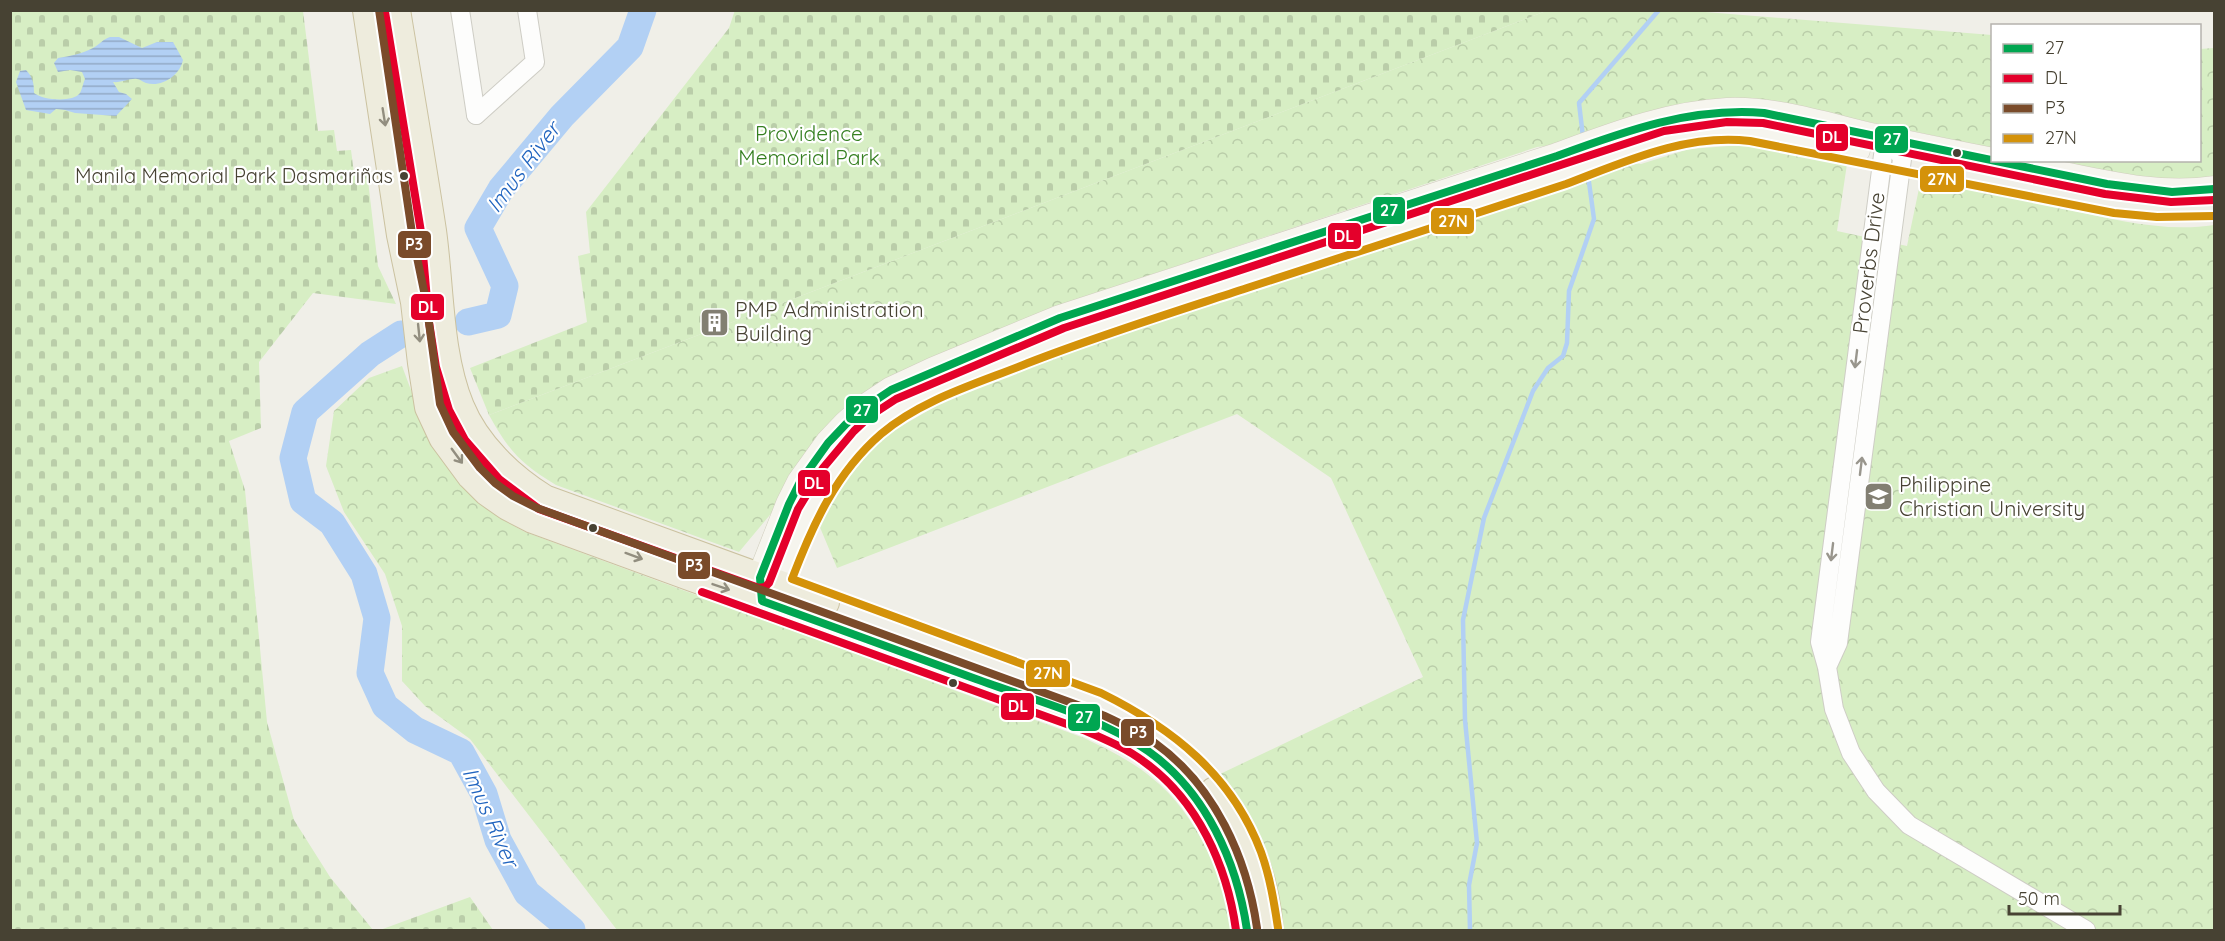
<svg xmlns="http://www.w3.org/2000/svg" width="2225" height="941" font-family="Quicksand,sans-serif">
  <style>
    .forest { fill: url(#forest-crowns) }
    .cemetery { fill: url(#cemetery-stones) }
    .water { fill: url(#water-rules) }
    .lines { fill: none; stroke-linecap: round; stroke-linejoin: round }
    .stream { stroke: #b2d0f4; stroke-width: 4.5 }
    .river { stroke: #b2d0f4; stroke-width: 27 }
    .minor-casing { stroke: #cecdc5; stroke-width: 20 }
    .secondary-casing { stroke: #d0cebe; stroke-width: 27 }
    .trunk-casing { stroke: #cbc2a0; stroke-width: 32 }
    .minor { stroke: #fdfdfc; stroke-width: 18 }
    .secondary { stroke: #f6f5ee; stroke-width: 26 }
    .trunk { stroke: #eeecdd; stroke-width: 30 }
    .bus-1-casing { stroke: #fff; stroke-width: 12 }
    .bus-2-casing { stroke: #fff; stroke-width: 12 }
    .bus-3-casing { stroke: #fff; stroke-width: 12 }
    .bus-4-casing { stroke: #fff; stroke-width: 12 }
    .bus-1 { stroke: #00a651; stroke-width: 8 }
    .bus-2 { stroke: #e4002b; stroke-width: 8 }
    .bus-3 { stroke: #7a4b2a; stroke-width: 8 }
    .bus-4 { stroke: #d4920a; stroke-width: 8 }
    .oneway { stroke: #928e7f }
    .oneway2 { stroke: #99968d }
    .bus-dot { fill: #474233; stroke: #fff; stroke-width: 2 }
    .labels { text-anchor: middle; stroke-width: 4.5; stroke-linejoin: round; paint-order: stroke }
    .bus-label { font-size: 20px; fill: #474233; stroke: #fff; text-anchor: end }
    .park-label { font-size: 21px; fill: #357f20; stroke: #fff }
    .street-label { font-size: 21px; fill: #474233; stroke: #fff }
    .poi-label { font-size: 21px; fill: #474233; stroke: #fff; text-anchor: start }
    .water-label { font-size: 22px; font-style: italic; fill: #2064bf; stroke: #fff }
    .line-badge { stroke: #fff; stroke-width: 2 }
    .badge-label { font-size: 16px; text-anchor: middle; font-weight: bold; fill: #fff }
  </style>
  <defs>
    <pattern id="forest-crowns" width="20" height="18" patternUnits="userSpaceOnUse" patternTransform="scale(1.5)"><rect width="20" height="18" fill="#d7eec4"/><path d="M2 6a3 3 0 1 1 6 0M12 15a3 3 0 1 1 6 0" fill="none" stroke="#bacda9"/></pattern>
    <pattern id="cemetery-stones" width="16" height="16" patternUnits="userSpaceOnUse" patternTransform="scale(1.5)"><rect width="16" height="16" fill="#d7eec4"/><path d="M2 7V4a2 2 0 0 1 4 0v3zM10 15v-3a2 2 0 0 1 4 0v3z" fill="#bacda9"/></pattern>
    <pattern id="water-rules" width="6" height="5" patternUnits="userSpaceOnUse" patternTransform="scale(1.5)"><rect width="6" height="5" fill="#b2d0f4"/><path d="M0 2.5h6" fill="none" stroke="#93aac6"/></pattern>
  </defs>
  <rect width="100%" height="100%" fill="#f0efe8"/>
  <!-- forest -->
  <g class="forest">
    <path d="M 1546,11 L 1693,11 L 1992,35 L 1992,148 L 1774,102 L 1721,99 L 1680,104 L 1617,122 L 1553,145 L 1537,147 L 1056,306 L 884,379 L 857,399 L 774,510 L 739,552 L 556,485 C 520,463 509,451 489,415 Z"/>
    <polygon points="2214,48 2214,178 2160,180 2118,175 2049,161 2200,160 2200,49"/>
    <path d="M 1742,145 L 1780,150 L 1847,164 L 1837,231 L 1907,246 L 1921,179 C 1969,189 2017,199 2065,209 C 2113,219 2165,233 2214,225 L 2214,930 L 1282,930 L 1252,826 L 1218,775 L 1423,677 L 1331,478 L 1237,414 L 837,568 L 819,525 L 834,494 L 856,465 L 886,435 L 943,402 L 1071,349 L 1550,188 L 1568,186 L 1632,163 L 1641,164 L 1689,149 Z"/>
    <path d="M 402,366 C 431,444 448,491 525,532 L 1084,738 C 1107,749 1132,761 1152,778 C 1196,813 1223,875 1233,930 L 617,930 L 470,739 L 425,706 L 402,681 L 402,626 L 385,574 L 344,512 L 326,466 L 334,411 L 369,378 Z"/>
  </g>
  <!-- cemetery -->
  <g class="cemetery">
    <polygon points="735,10 1546,10 1546,11 489,415 470,368 587,322 578,256 590,253 586,212 729,28"/>
    <polygon points="10,11 303,11 318,131 334,130 337,151 351,150 354,173 367,172 378,266 396,304 313,293 259,362 261,428 229,441 245,490 267,722 294,820 330,877 373,930 11,930"/>
    <polygon points="470,897 493,930 380,930"/>
  </g>
  <!-- water -->
  <path class="water" d="M 110,37 L 119,37 L 142,48 L 157,42 L 173,42 L 183,60 C 180,75 162,88 146,83 C 143,82 140,79 137,79 C 130,78 121,83 113,82 L 119,92 L 126,94 L 132,99 L 116,116 L 75,113 L 65,110 L 56,109 L 50,114 L 26,110 L 16,82 L 20,71 L 26,70 C 33,77 34,84 34,93 C 42,100 73,103 80,93 C 82,90 83,83 85,79 L 82,72 L 70,70 L 58,72 L 54,63 L 58,58 C 70,56 82,54 93,48 C 99,45 103,39 110,37 Z"/>
  <g class="lines">
    <!-- stream -->
    <g class="stream">
      <polyline points="1583,137 1579,103 1659,10"/>
      <polyline points="1470,930 1469,885 1477,843 1465,720 1463,620 1484,518 1533,391 1548,368 1563,356 1567,343 1569,291 1594,219 1588,175"/>
    </g>
    <!-- river -->
    <g class="river">
      <polyline points="468,322 498,315 505,286 478,228 501,189 562,116 630,47 643,10"/>
      <polyline points="401,334 370,354 305,412 293,458 303,501 332,523 364,574 377,618 370,673 385,706 415,730 461,752 484,794 498,840 527,893 572,930"/>
    </g>
    <defs>
      <g id="minor">
        <polyline points="460,10 476,115"/>
        <polyline points="476,115 535,62 527,10"/>
        <polyline points="1827,667 1838,643 1902,159 1893,141 1883,155 1820,642 1827,667 1834,709 1851,753 1876,791 1909,825 2086,930"/>
      </g>
      <g id="secondary">
        <path d="M 761,596 L 760,578 L 789,504 L 800,482 L 828,443 L 846,424 L 864,408 L 891,390 L 934,370 L 1060,318 L 1557,156 C 1612,136 1668,114 1727,111 C 1777,109 1827,126 1875,137 C 1931,149 1987,160 2044,171 C 2099,182 2158,198 2214,189"/>
        <polyline points="765,598 778,585 807,512 829,474 861,438 877,423 902,407 940,389 1067,336 1563,174 1628,150 1689,132 1728,129 1776,134 1857,150"/>
      </g>
      <g id="trunk">
        <path d="M 368,10 L 402,235 L 416,302 L 423,363 L 430,407 L 444,437 L 472,475 L 488,491 L 508,505 L 533,518 L 1090,721 C 1116,733 1144,745 1165,765 C 1211,807 1241,869 1247,930"/>
        <path d="M 395,10 C 407,84 420,158 431,231 C 439,288 437,354 459,407 C 475,446 509,478 544,500 L 824,602"/>
        <path d="M 1215,792 C 1246,832 1264,880 1268,930"/>
      </g>
    </defs>
    <!-- minor casing -->
    <use href="#minor" class="minor-casing"/>
    <!-- secondary casing -->
    <use href="#secondary" class="secondary-casing"/>
    <!-- trunk casing -->
    <use href="#trunk" class="trunk-casing"/>
    <!-- minor -->
    <use href="#minor" class="minor"/>
    <!-- secondary -->
    <use href="#secondary" class="secondary"/>
    <!-- trunk -->
    <use href="#trunk" class="trunk"/>
    <defs>
      <path id="bus-1" d="M 1247,930 C 1237,862 1206,792 1148,751 C 1098,716 1033,700 976,679 C 905,653 833,627 762,601 L 760,578 L 789,504 L 800,482 L 828,443 L 846,424 L 864,408 L 891,390 L 1060,318 L 1557,156 C 1625,131 1691,107 1764,113 L 2107,184 L 2172,192 L 2214,189"/>
      <g id="bus-2">
        <polyline points="385,12 421,232 429,322 436,367 449,410 465,440 499,479 539,509 759,588 765,587 769,583 798,509 823,468 854,431 870,416 896,399 1064,328 1664,131 1727,122 1763,123 2105,194 2171,202 2214,200"/>
        <path d="M 702,592 L 1086,731 C 1106,740 1126,748 1143,761 C 1198,800 1227,866 1236,930"/>
      </g>
      <path id="bus-3" d="M 379,10 L 412,233 L 426,301 L 440,404 L 453,432 L 480,468 L 495,483 L 513,496 L 537,508 L 1094,711 C 1115,721 1136,730 1155,743 C 1215,786 1247,858 1257,928"/>
      <path id="bus-4" d="M 1278,928 C 1274,902 1270,877 1261,852 C 1232,775 1172,728 1101,693 L 792,579 C 813,524 836,473 881,434 C 922,399 979,383 1028,363 C 1100,335 1174,312 1247,288 C 1353,253 1460,219 1566,184 C 1624,162 1686,133 1750,141 L 2114,213 L 2157,217 L 2214,216"/>
    </defs>
    <!-- bus-1 casing -->
    <use href="#bus-1" class="bus-1-casing"/>
    <!-- bus-2 casing -->
    <use href="#bus-2" class="bus-2-casing"/>
    <!-- bus-3 casing -->
    <use href="#bus-3" class="bus-3-casing"/>
    <!-- bus-4 casing -->
    <use href="#bus-4" class="bus-4-casing"/>
    <!-- bus-1 -->
    <use href="#bus-1" class="bus-1"/>
    <!-- bus-2 -->
    <use href="#bus-2" class="bus-2"/>
    <!-- bus-3 -->
    <use href="#bus-3" class="bus-3"/>
    <!-- bus-4 -->
    <use href="#bus-4" class="bus-4"/>
  </g>
  <!-- one-way arrows -->
  <defs><path id="oneway-shaft" d="M-6 0H5M1.5-3L5.5 0L1.5 3" fill="none" stroke-width="1.6" stroke-linecap="round" stroke-linejoin="round" transform="scale(1.5)"/></defs>
  <g class="oneway">
    <use href="#oneway-shaft" transform="translate(384 117) rotate(81)"/>
    <use href="#oneway-shaft" transform="translate(419 333) rotate(84)"/>
    <use href="#oneway-shaft" transform="translate(457 456) rotate(54)"/>
    <use href="#oneway-shaft" transform="translate(634 556) rotate(20)"/>
    <use href="#oneway-shaft" transform="translate(721 587) rotate(19)"/>
  </g>
  <g class="oneway2">
    <use href="#oneway-shaft" transform="translate(1856 359) rotate(97)"/>
    <use href="#oneway-shaft" transform="translate(1861 466) rotate(-83)"/>
    <use href="#oneway-shaft" transform="translate(1832 552) rotate(97)"/>
  </g>
  <!-- icons -->
  <defs>
    <symbol id="building-square" viewBox="-11 -11 22 22"><rect x="-9" y="-9" width="18" height="18" rx="4" fill="#827f72" stroke="#fff"/><path d="M-4-6H4V6H1V3H-1V6H-4ZM-2.5-4.3h1.7v1.8h-1.7ZM.8-4.3h1.7v1.8H.8ZM-2.5-1h1.7V.8h-1.7ZM.8-1h1.7V.8H.8Z" fill="#fff"/></symbol>
    <symbol id="university-square" viewBox="-11 -11 22 22"><rect x="-9" y="-9" width="18" height="18" rx="4" fill="#827f72" stroke="#fff"/><path d="M0-5L7-2L0 1L-7-2ZM-4 1L0 2.5L4 1V4Q0 6-4 4Z" fill="#fff"/></symbol>
  </defs>
  <g fill-rule="evenodd">
    <use href="#building-square" x="698" y="306" width="33" height="33"/>
    <use href="#university-square" x="1862" y="480" width="33" height="33"/>
  </g>
  <!-- markers -->
  <g class="bus-dot">
    <circle cx="1957" cy="153" r="5"/>
    <circle cx="404" cy="176" r="5"/>
    <circle cx="593" cy="528" r="5"/>
    <circle cx="953" cy="683" r="5"/>
  </g>
  <g class="labels">
    <!-- bus labels -->
    <g class="bus-label">
      <text x="393" y="183">Manila Memorial Park Dasmariñas</text>
    </g>
    <!-- park labels -->
    <g class="park-label">
      <text x="809" y="141">Providence<tspan x="809" dy="24">Memorial Park</tspan></text>
    </g>
    <!-- street labels -->
    <g class="street-label">
      <text transform="translate(1869 263) rotate(-83)" y="7">Proverbs Drive</text>
    </g>
    <!-- poi labels -->
    <g class="poi-label">
      <text x="735" y="317">PMP Administration<tspan x="735" dy="24">Building</tspan></text>
      <text x="1899" y="492">Philippine<tspan x="1899" dy="24">Christian University</tspan></text>
    </g>
    <!-- water labels -->
    <g class="water-label">
      <text transform="translate(523 167) rotate(-53)" y="8">Imus River</text>
      <text transform="translate(491 817) rotate(66)" y="8">Imus River</text>
    </g>
  </g>
  <g class="line-badge">
    <rect x="1815" y="123" width="34" height="29" rx="6" fill="#e4002b"/>
    <rect x="1874" y="125" width="35" height="29" rx="6" fill="#00a651"/>
    <rect x="1919" y="165" width="46" height="28" rx="6" fill="#d4920a"/>
    <rect x="1372" y="196" width="34" height="29" rx="6" fill="#00a651"/>
    <rect x="1430" y="207" width="45" height="28" rx="6" fill="#d4920a"/>
    <rect x="1327" y="222" width="35" height="28" rx="6" fill="#e4002b"/>
    <rect x="397" y="230" width="35" height="29" rx="6" fill="#7a4b2a"/>
    <rect x="410" y="293" width="35" height="28" rx="6" fill="#e4002b"/>
    <rect x="845" y="395" width="34" height="29" rx="6" fill="#00a651"/>
    <rect x="797" y="469" width="34" height="28" rx="6" fill="#e4002b"/>
    <rect x="677" y="551" width="34" height="29" rx="6" fill="#7a4b2a"/>
    <rect x="1025" y="659" width="46" height="29" rx="6" fill="#d4920a"/>
    <rect x="1000" y="692" width="35" height="29" rx="6" fill="#e4002b"/>
    <rect x="1067" y="703" width="34" height="29" rx="6" fill="#00a651"/>
    <rect x="1120" y="718" width="35" height="29" rx="6" fill="#7a4b2a"/>
  </g>
  <g class="badge-label">
    <text x="1832" y="143">DL</text>
    <text x="1892" y="145">27</text>
    <text x="1942" y="185">27N</text>
    <text x="1389" y="216">27</text>
    <text x="1453" y="227">27N</text>
    <text x="1344" y="242">DL</text>
    <text x="414" y="250">P3</text>
    <text x="428" y="313">DL</text>
    <text x="862" y="416">27</text>
    <text x="814" y="489">DL</text>
    <text x="694" y="571">P3</text>
    <text x="1048" y="679">27N</text>
    <text x="1018" y="712">DL</text>
    <text x="1084" y="723">27</text>
    <text x="1138" y="738">P3</text>
  </g>
  <!-- border -->
  <rect width="2225" height="941" fill="none" stroke="#474233" stroke-width="24"/>
  <!-- legend -->
  <rect x="1991" y="24" width="210" height="138" fill="#ffffff" stroke="#b5b3ad" stroke-width="1.5"/>
  <rect x="2003" y="44" width="30" height="9" fill="#00a651" stroke="#b5b3ad" stroke-width="1.5"/>
  <text x="2045" y="54" font-size="18" fill="#474233">27</text>
  <rect x="2003" y="74" width="30" height="9" fill="#e4002b" stroke="#b5b3ad" stroke-width="1.5"/>
  <text x="2045" y="84" font-size="18" fill="#474233">DL</text>
  <rect x="2003" y="104" width="30" height="9" fill="#7a4b2a" stroke="#b5b3ad" stroke-width="1.5"/>
  <text x="2045" y="114" font-size="18" fill="#474233">P3</text>
  <rect x="2003" y="134" width="30" height="9" fill="#d4920a" stroke="#b5b3ad" stroke-width="1.5"/>
  <text x="2045" y="144" font-size="18" fill="#474233">27N</text>
  <!-- scale -->
  <path d="M2009 905v9h111v-9" fill="none" stroke="#474233" stroke-width="3"/>
  <text x="2018" y="905" font-size="18" fill="#474233" stroke="#ffffff" stroke-width="4.5" paint-order="stroke">50 m</text>
</svg>
